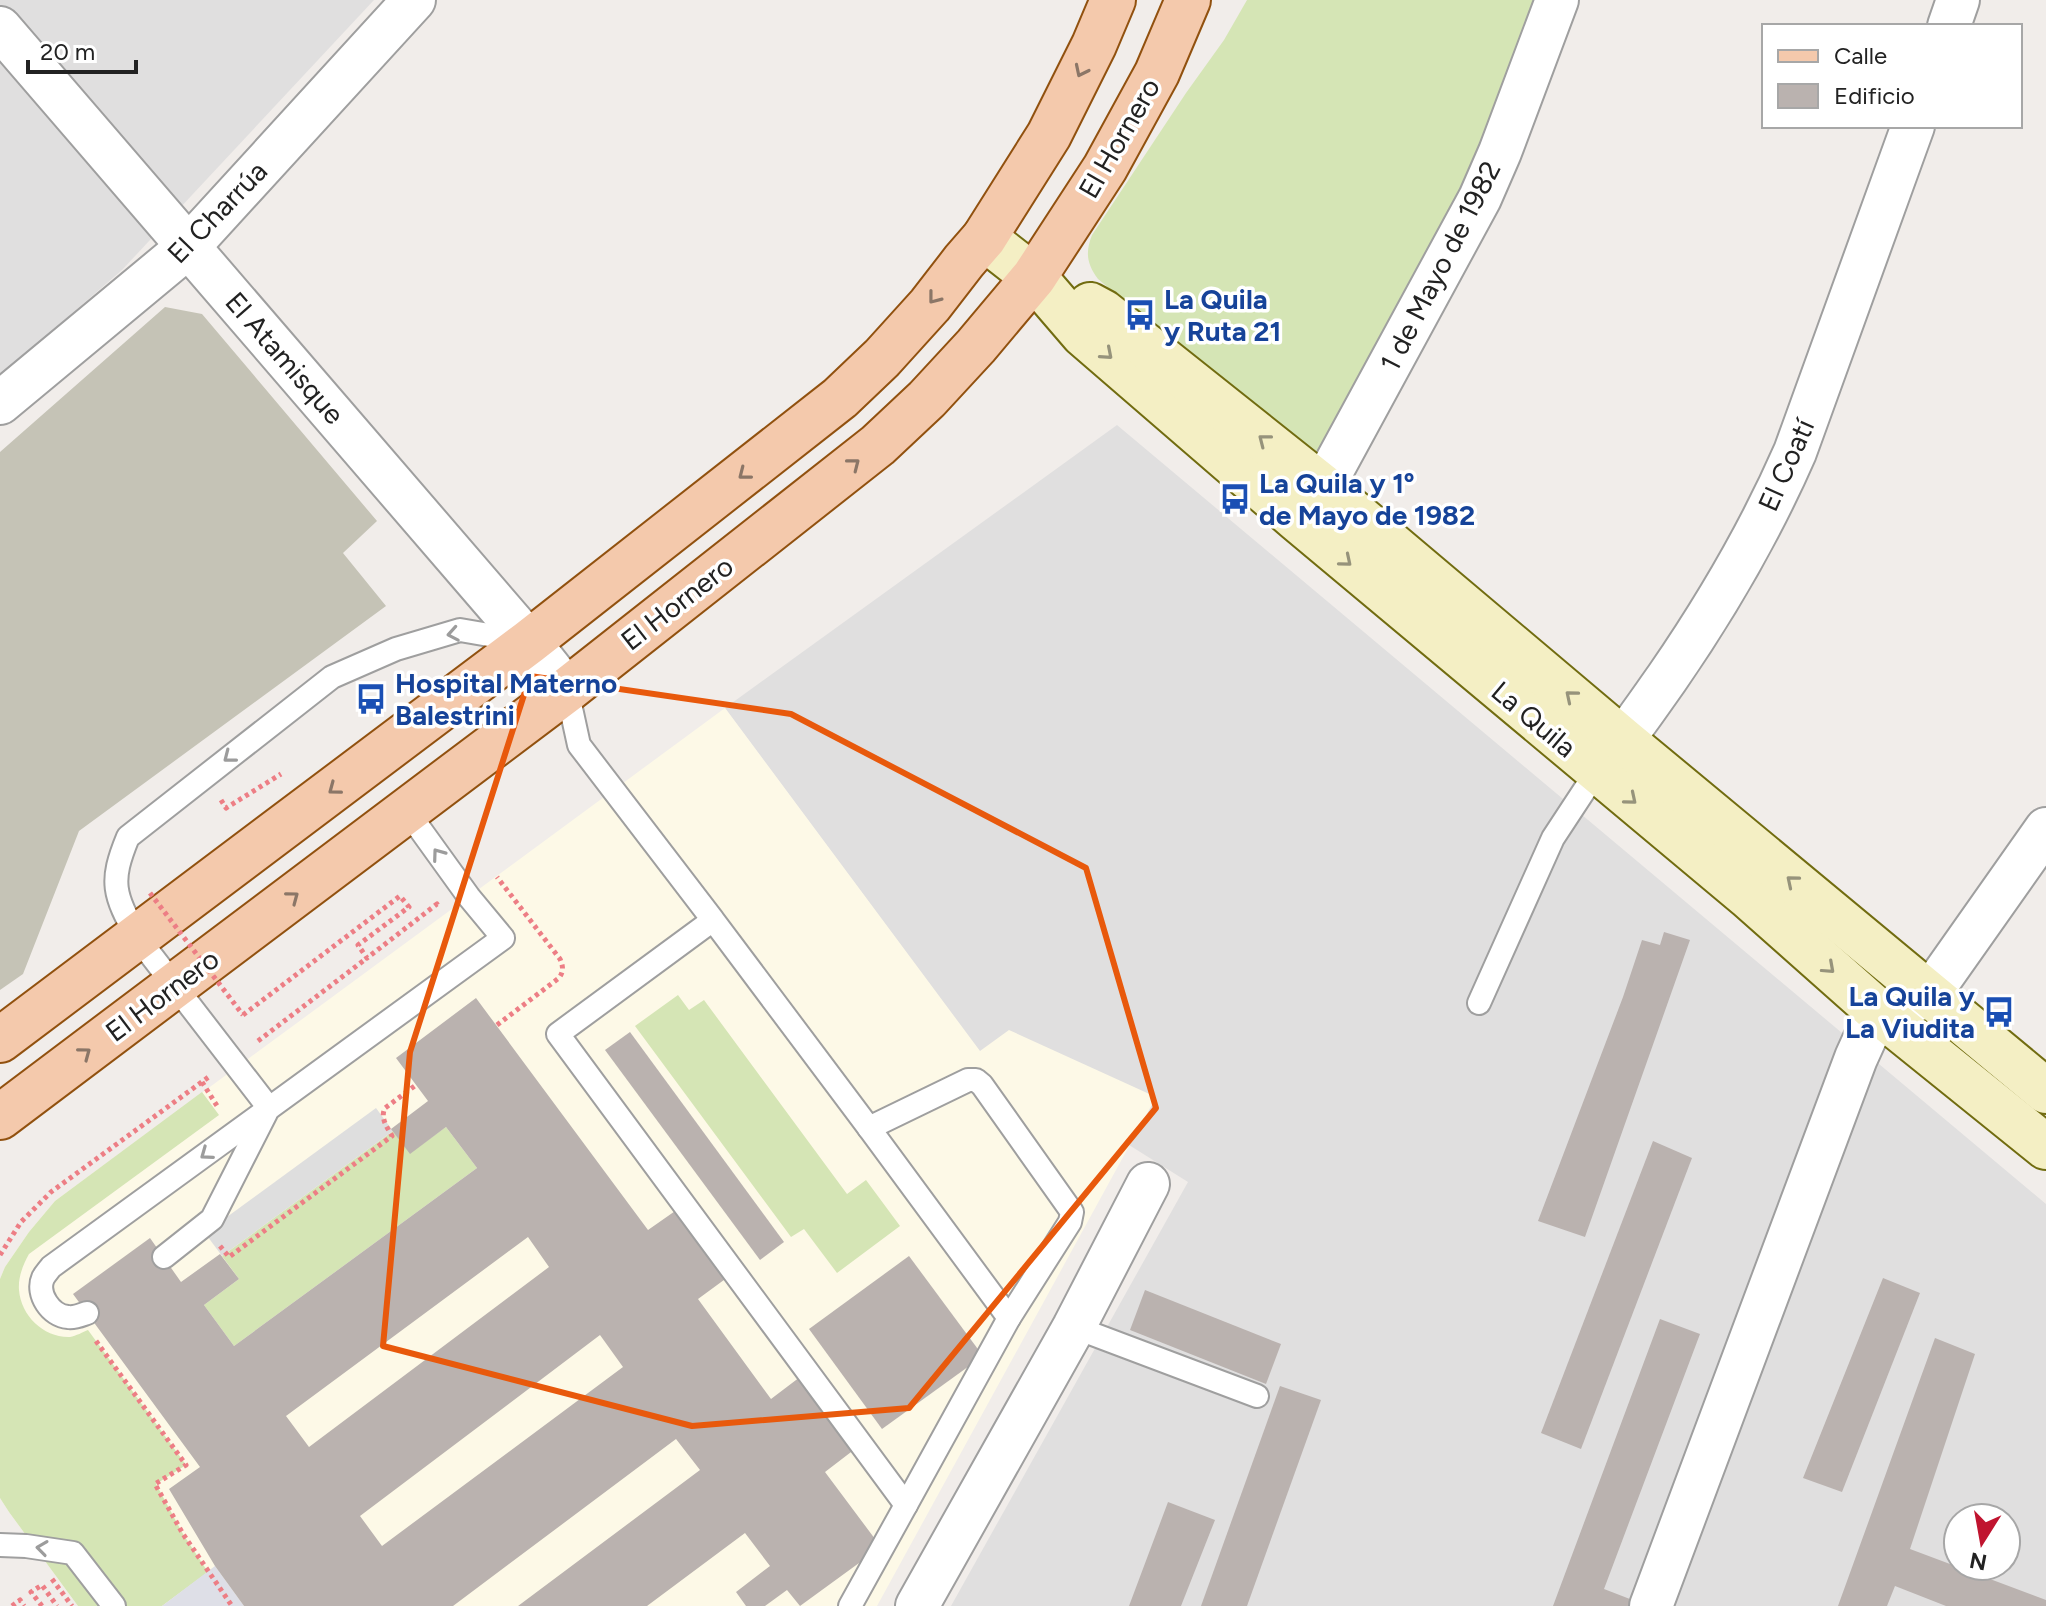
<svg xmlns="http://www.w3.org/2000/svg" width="2046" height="1606" font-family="Figtree,sans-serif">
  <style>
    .residential { fill: #e0dfdf; fill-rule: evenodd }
    .education { fill: #fdf9e7 }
    .construction { fill: #c5c3b6 }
    .grass { fill: #d5e5b5 }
    .parking { fill: #dedede }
    .plaza { fill: #dedfe7 }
    .building { fill: #bab2af; fill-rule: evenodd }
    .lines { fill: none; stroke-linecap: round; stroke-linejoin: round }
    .lane-casing { stroke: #9f9f9f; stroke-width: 26 }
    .street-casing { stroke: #9f9f9f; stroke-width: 46 }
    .secondary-casing { stroke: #716c10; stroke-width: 48 }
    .primary-casing { stroke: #91510f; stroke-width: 48 }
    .path { stroke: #ed7e85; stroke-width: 5; stroke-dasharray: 4 4; stroke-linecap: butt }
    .lane { stroke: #fff; stroke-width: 22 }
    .street { stroke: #fff; stroke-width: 42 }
    .secondary { stroke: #f4efc4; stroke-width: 44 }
    .primary { stroke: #f4c9ac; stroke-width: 44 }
    .path-bridge { stroke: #ed7e85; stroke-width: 5; stroke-dasharray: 4 4; stroke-linecap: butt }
    .oneway { stroke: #8b7667 }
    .oneway2 { stroke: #96937b }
    .oneway3 { stroke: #9c9c9c }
    .marked { fill: none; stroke: #e8590c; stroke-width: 6; stroke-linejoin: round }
    .labels { text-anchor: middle; stroke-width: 7; stroke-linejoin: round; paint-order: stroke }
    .street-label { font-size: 28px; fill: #222; stroke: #fff }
    .transit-label { font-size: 28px; font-weight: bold; fill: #164399; stroke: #fff; text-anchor: start }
  </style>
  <rect width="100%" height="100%" fill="#f1edea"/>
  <!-- residential -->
  <g class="residential">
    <polygon points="0,0 374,0 122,270 0,376"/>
    <path d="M 1117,425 L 2046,1204 L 2046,1606 L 951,1606 L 1188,1182 L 1129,1145 L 1156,1098 L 980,1052 L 725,708 ZM 1958,1518 L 2006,1518 L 2006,1566 L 1958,1566 Z"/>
  </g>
  <!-- education -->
  <polygon class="education" points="725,708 980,1051 1009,1030 1156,1097 877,1606 78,1606 9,1512 0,1498 0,1279 5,1267 29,1232 55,1201"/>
  <!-- construction -->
  <polygon class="construction" points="165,307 202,314 377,521 343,553 386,606 79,831 23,974 0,990 0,452"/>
  <!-- grass -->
  <g class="grass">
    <path d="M 1247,0 L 1542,0 L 1485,149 L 1318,455 L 1306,454 L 1098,279 C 1087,264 1085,253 1092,235 L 1186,93 L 1224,40 Z"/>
    <polygon points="678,995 689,1010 704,1000 847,1194 866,1180 900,1226 837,1273 804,1229 791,1237 635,1026"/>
    <path d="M 202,1092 L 219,1115 L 29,1254 C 23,1265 18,1277 19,1290 C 21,1316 44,1338 70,1337 C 76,1336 83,1332 88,1330 L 186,1465 L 156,1484 L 183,1534 L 208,1572 L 162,1606 L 78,1606 L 9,1512 L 0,1498 L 0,1279 L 5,1267 L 29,1232 L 55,1201 Z"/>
    <polygon points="446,1127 477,1168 234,1346 204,1305 239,1279 222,1256 393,1131 410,1153"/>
  </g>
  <!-- parking -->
  <polygon class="parking" points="376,1108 393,1131 222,1256 205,1233"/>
  <!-- plaza -->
  <polygon class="plaza" points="215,1566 244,1606 162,1606"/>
  <!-- building -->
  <g class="building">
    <polygon points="1664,932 1690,940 1585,1237 1538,1221 1623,997 1642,940 1660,945"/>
    <path d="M 476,998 L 648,1230 L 678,1209 L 728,1277 L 698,1299 L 771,1399 L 800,1377 L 855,1449 L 825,1472 L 881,1547 L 800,1606 L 787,1590 L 765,1606 L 746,1606 L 736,1592 L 770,1566 L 745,1533 L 647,1606 L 518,1606 L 700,1470 L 676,1439 L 453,1606 L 244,1606 L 215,1566 L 169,1489 L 200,1467 L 73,1294 L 150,1238 L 181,1282 L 220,1254 L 239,1279 L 204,1305 L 234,1346 L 477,1168 L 446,1127 L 410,1154 L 391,1129 L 428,1101 L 396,1058 ZM 528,1237 L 549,1267 L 309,1447 L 286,1416 ZM 600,1335 L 623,1367 L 382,1546 L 360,1516 Z"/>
    <polygon points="630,1032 784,1242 760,1260 605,1050"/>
    <polygon points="1653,1141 1692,1158 1581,1449 1541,1433"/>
    <polygon points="909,1256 983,1356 882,1429 809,1329"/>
    <polygon points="1883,1278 1920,1293 1842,1492 1803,1478"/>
    <polygon points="1145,1290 1281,1344 1266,1384 1130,1330"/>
    <polygon points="1660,1319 1700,1334 1604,1589 1648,1606 1553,1606"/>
    <polygon points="1935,1338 1975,1354 1910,1549 2046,1600 2046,1606 1946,1606 1895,1586 1887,1606 1838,1606"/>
    <polygon points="1280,1386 1321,1400 1247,1606 1201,1606"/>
    <polygon points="1168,1502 1215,1520 1181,1606 1129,1606"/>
  </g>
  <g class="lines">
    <defs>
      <g id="lane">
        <polyline points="567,690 579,745 713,920 558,1034 906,1505 1009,1318 869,1128 713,920"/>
        <polyline points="1479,1003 1553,838 1597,771"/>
        <path d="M 269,1108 L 137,937 C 114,894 109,883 128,837 L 332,677 L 396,649 L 460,630 L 524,641"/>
        <polyline points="869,1128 968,1080 976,1080 982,1085 1072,1212 1070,1222 1009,1318"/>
        <polyline points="164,1257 212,1219 266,1113"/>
        <path d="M 87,1313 C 81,1315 75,1318 68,1317 C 51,1316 36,1294 43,1278 C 45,1274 48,1271 51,1267 L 503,938 L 469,897 L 407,811"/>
        <polyline points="1074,1327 1257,1396"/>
        <polyline points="0,1545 26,1546 73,1553 114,1606"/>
        <polyline points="850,1606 906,1505"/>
      </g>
      <g id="street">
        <polyline points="1949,26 1958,0"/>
        <polyline points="0,28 529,642 567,690"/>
        <polyline points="0,403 189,246 414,0"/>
        <polyline points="1302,512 1323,487 1480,198 1500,152 1557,0"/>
        <path d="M 1600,768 C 1625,739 1645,709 1667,678 C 1716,607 1760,532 1795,452 L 1913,126"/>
        <polyline points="917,1606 1074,1327 1148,1184"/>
        <polyline points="1651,1606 1856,1058 1866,1036 1881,1014 1929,995 2046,829"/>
      </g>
      <g id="secondary">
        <polyline points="984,238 1034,277 1083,334 1297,519 1748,896 1881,1014 2046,1147"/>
        <polyline points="1090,305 1103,312 1323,487 1624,741 2046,1091"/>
      </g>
      <g id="primary">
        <polyline points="0,1040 529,642 840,398 882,358 930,305 964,261 984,238 1049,135 1094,45 1113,0"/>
        <polyline points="0,1117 567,690 878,445 927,399 976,346 1034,277 1105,168 1157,73 1188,0"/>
      </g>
    </defs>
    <!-- lane casing -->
    <use href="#lane" class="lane-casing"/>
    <!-- street casing -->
    <use href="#street" class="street-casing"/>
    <!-- secondary casing -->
    <use href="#secondary" class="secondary-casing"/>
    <!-- primary casing -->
    <use href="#primary" class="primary-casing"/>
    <!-- path -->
    <g class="path">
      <polyline points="221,800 226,808 281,774"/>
      <polyline points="243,1015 400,896 409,907 358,945 367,958 437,904 438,906"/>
      <path d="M 497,1025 L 559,978 C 564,971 563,966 560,959 L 497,877"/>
      <polyline points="258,1041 367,958"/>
      <polyline points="202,1082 219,1109"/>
      <path d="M 220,1246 L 229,1257 L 392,1136 C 387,1127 380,1118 385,1108 L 416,1085"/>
      <polyline points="0,1255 21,1222 51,1192 210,1076"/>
      <polyline points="96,1341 186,1465 155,1484 183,1534 232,1606"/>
      <polyline points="52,1579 72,1606"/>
      <polyline points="12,1606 20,1600 24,1606"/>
      <polyline points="42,1606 31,1592 42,1585 57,1606"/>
    </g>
    <!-- lane -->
    <use href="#lane" class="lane"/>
    <!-- street -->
    <use href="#street" class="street"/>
    <!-- secondary -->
    <use href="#secondary" class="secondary"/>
    <!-- primary -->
    <use href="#primary" class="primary"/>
    <!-- path-bridge -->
    <polyline class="path-bridge" points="150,893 243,1015"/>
  </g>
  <!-- one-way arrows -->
  <defs><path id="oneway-chevron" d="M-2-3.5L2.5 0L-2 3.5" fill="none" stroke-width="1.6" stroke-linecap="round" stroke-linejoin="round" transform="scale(2)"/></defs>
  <g class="oneway">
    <use href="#oneway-chevron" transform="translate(1081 71) rotate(116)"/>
    <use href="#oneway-chevron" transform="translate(934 298) rotate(128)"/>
    <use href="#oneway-chevron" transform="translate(854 464) rotate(-38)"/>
    <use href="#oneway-chevron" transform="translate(744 474) rotate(142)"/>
    <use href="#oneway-chevron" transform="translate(334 789) rotate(143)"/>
    <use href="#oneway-chevron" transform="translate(293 897) rotate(-37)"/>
    <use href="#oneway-chevron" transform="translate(85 1053) rotate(-37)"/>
  </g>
  <g class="oneway2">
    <use href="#oneway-chevron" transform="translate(1107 354) rotate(41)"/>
    <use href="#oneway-chevron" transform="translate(1264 440) rotate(-142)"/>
    <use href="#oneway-chevron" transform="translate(1346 561) rotate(40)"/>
    <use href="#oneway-chevron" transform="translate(1571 696) rotate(-140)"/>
    <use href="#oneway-chevron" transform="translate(1631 799) rotate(40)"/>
    <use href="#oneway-chevron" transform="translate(1792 881) rotate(-140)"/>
    <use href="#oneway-chevron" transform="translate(1829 968) rotate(42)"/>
  </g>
  <g class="oneway3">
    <use href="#oneway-chevron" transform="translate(453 634) rotate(170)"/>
    <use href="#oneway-chevron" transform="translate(229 757) rotate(142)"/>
    <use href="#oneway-chevron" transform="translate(438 854) rotate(-126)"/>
    <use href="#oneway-chevron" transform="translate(206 1154) rotate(144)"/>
    <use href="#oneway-chevron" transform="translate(42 1548) rotate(-172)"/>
  </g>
  <!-- marked area -->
  <path class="marked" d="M 530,676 L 791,714 L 1086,868 L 1156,1108 L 909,1408 L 692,1426 L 383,1346 L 410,1052 Z"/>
  <!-- icons -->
  <defs>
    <symbol id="bus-bare" viewBox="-9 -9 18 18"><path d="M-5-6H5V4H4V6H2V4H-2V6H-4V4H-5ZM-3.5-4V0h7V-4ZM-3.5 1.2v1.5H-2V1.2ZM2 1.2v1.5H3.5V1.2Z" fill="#1a4fb4" stroke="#fff" stroke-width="2.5" paint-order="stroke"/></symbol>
  </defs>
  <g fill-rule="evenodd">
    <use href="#bus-bare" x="1118" y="293" width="44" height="44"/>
    <use href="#bus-bare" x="1213" y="477" width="44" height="44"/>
    <use href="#bus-bare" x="349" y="677" width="44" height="44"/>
    <use href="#bus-bare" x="1977" y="990" width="44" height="44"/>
  </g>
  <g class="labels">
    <!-- street labels -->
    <g class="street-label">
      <text transform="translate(1119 138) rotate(-60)" y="10">El Hornero</text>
      <text transform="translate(217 212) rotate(-46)" y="10">El Charrúa</text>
      <text transform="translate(1440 266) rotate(-63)" y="10">1 de Mayo de 1982</text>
      <text transform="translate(285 358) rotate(49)" y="10">El Atamisque</text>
      <text transform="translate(1786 465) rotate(-66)" y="10">El Coatí</text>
      <text transform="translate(677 603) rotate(-38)" y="10">El Hornero</text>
      <text transform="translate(1534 719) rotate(40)" y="10">La Quila</text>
      <text transform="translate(162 995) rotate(-37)" y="10">El Hornero</text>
    </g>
    <!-- transit labels -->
    <g class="transit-label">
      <text x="1164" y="309">La Quila<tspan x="1164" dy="32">y Ruta 21</tspan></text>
      <text x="1259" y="493">La Quila y 1º<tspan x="1259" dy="32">de Mayo de 1982</tspan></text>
      <text x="395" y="693">Hospital Materno<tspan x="395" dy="32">Balestrini</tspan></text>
      <text x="1975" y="1006" text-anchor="end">La Quila y<tspan x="1975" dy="32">La Viudita</tspan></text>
    </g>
  </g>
  <!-- legend -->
  <rect x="1762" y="24" width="260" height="104" fill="#ffffff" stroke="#a7a7a7" stroke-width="2"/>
  <rect x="1778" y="50" width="40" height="12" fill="#f4c9ac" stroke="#a7a7a7" stroke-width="2"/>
  <text x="1834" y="64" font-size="24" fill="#222222">Calle</text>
  <rect x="1778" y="84" width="40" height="24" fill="#bab2af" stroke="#a7a7a7" stroke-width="2"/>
  <text x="1834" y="104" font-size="24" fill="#222222">Edificio</text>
  <!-- north arrow -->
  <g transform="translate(1982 1542) rotate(191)"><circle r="38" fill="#ffffff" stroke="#a7a7a7" stroke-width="2"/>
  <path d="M0-6L14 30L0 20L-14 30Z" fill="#c0142f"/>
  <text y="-12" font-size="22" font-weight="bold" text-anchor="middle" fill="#222222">N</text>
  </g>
  <!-- scale -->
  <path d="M28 60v12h108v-12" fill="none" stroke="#222222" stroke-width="4"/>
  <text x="40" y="60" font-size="24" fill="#222222" stroke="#ffffff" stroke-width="6" paint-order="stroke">20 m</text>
</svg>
